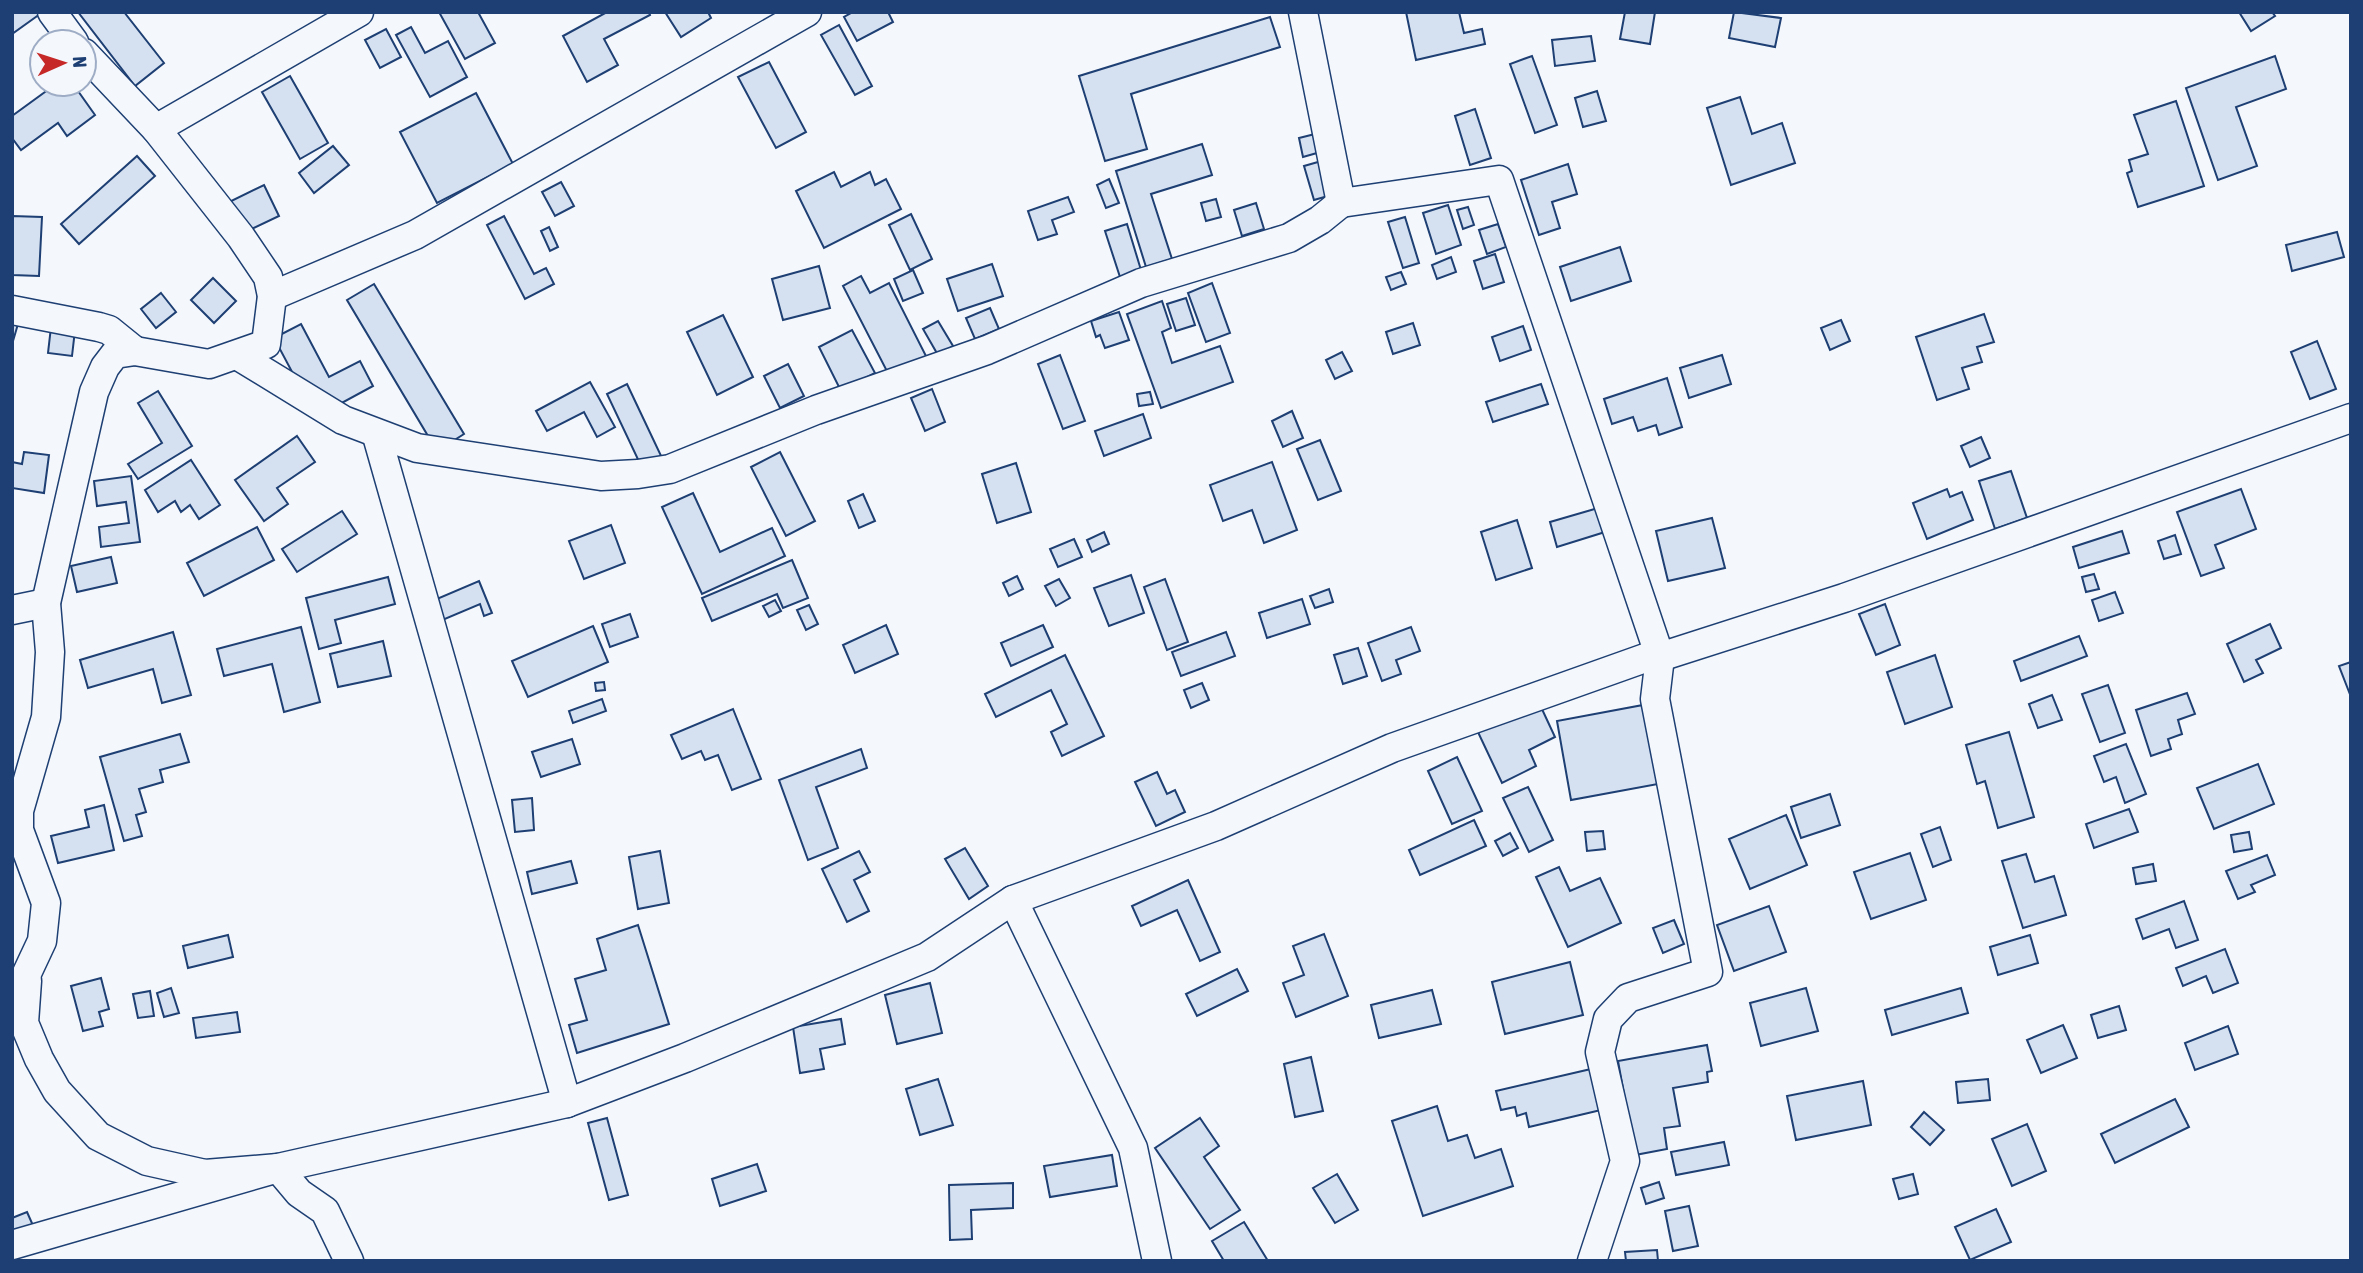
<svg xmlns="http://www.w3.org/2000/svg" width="2363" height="1273" font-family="'Asap Condensed',sans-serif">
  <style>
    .building { fill: #d5e0f0; stroke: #1d3f73; stroke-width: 2 }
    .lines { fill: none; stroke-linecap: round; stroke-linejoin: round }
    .street-casing { stroke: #1d3f73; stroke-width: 31 }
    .street { stroke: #f4f7fb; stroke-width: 28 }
  </style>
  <rect width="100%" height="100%" fill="#f4f7fb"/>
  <!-- building -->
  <g class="building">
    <polygon points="12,12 39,12 40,14 12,34"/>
    <polygon points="78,12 124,12 164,63 135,86"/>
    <polygon points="439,12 478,12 495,43 465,59"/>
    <polygon points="607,12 649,12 650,15 604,39 618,65 587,82 563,36"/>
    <polygon points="665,12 708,12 711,18 681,37"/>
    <polygon points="853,12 888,12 893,22 857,41 844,17"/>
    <polygon points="1406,12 1459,12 1464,33 1482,29 1485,44 1416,60"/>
    <polygon points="1625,12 1655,12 1650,44 1620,39"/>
    <polygon points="1734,12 1781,18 1775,47 1729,38"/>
    <polygon points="2239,12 2272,12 2275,16 2251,31"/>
    <polygon points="1270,17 1280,47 1131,94 1147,149 1105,161 1079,76"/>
    <polygon points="839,25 872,86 855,95 821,35"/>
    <polygon points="411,27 425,53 448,41 467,77 430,97 396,35"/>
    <polygon points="386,29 401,57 380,68 365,40"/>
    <polygon points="1591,36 1595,61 1555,66 1552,40"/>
    <polygon points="1532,56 1557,125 1535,133 1510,64"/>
    <polygon points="2275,56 2286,89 2236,107 2257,166 2218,180 2186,88"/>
    <polygon points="769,62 806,132 776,148 738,77"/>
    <polygon points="290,76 328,143 300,159 262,92"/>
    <polygon points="56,84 73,84 95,115 67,136 58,123 21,150 12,138 12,116"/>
    <polygon points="1597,91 1606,121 1583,127 1575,98"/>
    <polygon points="476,93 513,164 437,203 400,132"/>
    <polygon points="1740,97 1752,134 1782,123 1795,163 1731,185 1707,108"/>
    <polygon points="2176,101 2204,186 2138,207 2127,173 2132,171 2129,160 2148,154 2134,115"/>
    <polygon points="1475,109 1491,158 1470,165 1455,116"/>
    <polygon points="1319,133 1324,151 1303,157 1299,138"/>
    <polygon points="1202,144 1212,175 1151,194 1172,259 1146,267 1116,171"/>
    <polygon points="333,146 349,165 314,193 299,173"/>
    <polygon points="137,156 155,176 79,244 61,224"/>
    <polygon points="1325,160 1335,194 1314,200 1304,166"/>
    <polygon points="1568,164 1577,194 1552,202 1560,228 1539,235 1521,180"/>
    <polygon points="834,172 841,187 870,172 875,185 886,179 901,209 824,248 796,191"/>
    <polygon points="1109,179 1119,203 1106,208 1097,185"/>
    <polygon points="561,182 574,206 555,216 542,192"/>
    <polygon points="264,185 279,216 235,237 221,206"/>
    <polygon points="1068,197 1074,212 1052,220 1057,234 1038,240 1028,211"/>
    <polygon points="1216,199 1221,217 1206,221 1201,203"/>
    <polygon points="1256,203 1264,229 1242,236 1234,210"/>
    <polygon points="1448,205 1461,245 1436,254 1423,213"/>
    <polygon points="1468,207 1474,225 1463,229 1457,210"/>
    <polygon points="911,214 932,259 910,270 889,225"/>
    <polygon points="12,216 42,217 39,276 12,275"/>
    <polygon points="504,216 534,274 546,268 554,284 525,299 487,225"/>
    <polygon points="1405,217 1419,263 1403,268 1388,222"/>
    <polygon points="1127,224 1141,270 1120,277 1105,231"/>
    <polygon points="1498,224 1506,247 1487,254 1479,230"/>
    <polygon points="549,227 558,247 550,251 541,231"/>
    <polygon points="2337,232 2344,257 2292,271 2286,245"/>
    <polygon points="1620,247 1631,281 1571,301 1560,267"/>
    <polygon points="1495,254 1504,282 1483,289 1474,261"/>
    <polygon points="1451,257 1456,272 1437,279 1432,265"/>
    <polygon points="992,264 1003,296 958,311 947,279"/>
    <polygon points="819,266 830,308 783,320 772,279"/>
    <polygon points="913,270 923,293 903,301 894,279"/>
    <polygon points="1401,272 1406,284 1391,290 1386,277"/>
    <polygon points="861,276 870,293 889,283 928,360 891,379 843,286"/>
    <polygon points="213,278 236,301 214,323 191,300"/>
    <polygon points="1212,283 1230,333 1206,342 1188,293"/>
    <polygon points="374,284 464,434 437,451 347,300"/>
    <polygon points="161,293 176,312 156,328 141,309"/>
    <polygon points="1186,298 1195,325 1176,331 1167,304"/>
    <polygon points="1162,301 1171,328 1162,332 1172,363 1220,346 1233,382 1161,408 1127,314"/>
    <polygon points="990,308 999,329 975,339 966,318"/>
    <polygon points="1119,312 1129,340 1105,348 1100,335 1096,337 1091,321"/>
    <polygon points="1984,314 1994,342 1977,347 1982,362 1962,368 1969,389 1937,400 1916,337"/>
    <polygon points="723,315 753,377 717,395 687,332"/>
    <polygon points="1841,320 1850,341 1830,350 1821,328"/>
    <polygon points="938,321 953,346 938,355 923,329"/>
    <polygon points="12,322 18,324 13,341 12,341"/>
    <polygon points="1413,323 1420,345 1393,354 1386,332"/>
    <polygon points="301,324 329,377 360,361 373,386 316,417 274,338"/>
    <polygon points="1523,326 1531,350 1500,361 1492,337"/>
    <polygon points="51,327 75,330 72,356 48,353"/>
    <polygon points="852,330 875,373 841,391 819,347"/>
    <polygon points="2317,341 2336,389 2310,399 2291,352"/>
    <polygon points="1342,352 1352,371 1335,379 1326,360"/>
    <polygon points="1060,355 1085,421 1063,429 1038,364"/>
    <polygon points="1722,355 1731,384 1689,398 1680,368"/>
    <polygon points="788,364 804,396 780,408 764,376"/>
    <polygon points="1667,378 1682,427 1659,435 1656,425 1638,431 1633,417 1612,424 1604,399"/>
    <polygon points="590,382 615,427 597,437 584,412 547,431 536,411"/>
    <polygon points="627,384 663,460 643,470 607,394"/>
    <polygon points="1541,384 1548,404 1493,422 1486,402"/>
    <polygon points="932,389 945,422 925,431 911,398"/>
    <polygon points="158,391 192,446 138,479 128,464 162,443 138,403"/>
    <polygon points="1150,392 1153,404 1139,406 1137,394"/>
    <polygon points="1292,411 1303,438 1283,447 1272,421"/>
    <polygon points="1143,414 1151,438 1104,456 1095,431"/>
    <polygon points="297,436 315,462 277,488 288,504 264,521 235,480"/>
    <polygon points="1981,437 1990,458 1970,467 1961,446"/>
    <polygon points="1320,440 1341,491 1318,500 1297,449"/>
    <polygon points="24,452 49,455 44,493 12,488 12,462 22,464"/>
    <polygon points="780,452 815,521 786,536 751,467"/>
    <polygon points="191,460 220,505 199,519 190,505 181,512 175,501 158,512 145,490"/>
    <polygon points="1272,462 1297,530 1264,543 1252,510 1223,521 1210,485"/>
    <polygon points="1016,463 1031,512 997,523 982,474"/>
    <polygon points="2011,471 2027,518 1995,529 1979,481"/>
    <polygon points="131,476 140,542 101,547 99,527 129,523 126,502 97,506 94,481"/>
    <polygon points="1947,489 1950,497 1962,492 1973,520 1927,539 1913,503"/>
    <polygon points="2241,489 2256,529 2215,545 2224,568 2201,576 2177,512"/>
    <polygon points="693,493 720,552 772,528 785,556 702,594 662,507"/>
    <polygon points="863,494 875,521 859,528 848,501"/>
    <polygon points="1598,508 1605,532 1557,547 1550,522"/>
    <polygon points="342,511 357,534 297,572 282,549"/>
    <polygon points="1712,518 1725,568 1668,581 1656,531"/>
    <polygon points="1517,520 1532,568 1496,580 1481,532"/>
    <polygon points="611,525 625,563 584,579 569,541"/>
    <polygon points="257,527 274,560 204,596 187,563"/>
    <polygon points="2122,531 2129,553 2079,568 2073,547"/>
    <polygon points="1104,532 1109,544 1092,552 1087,540"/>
    <polygon points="2175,535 2181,554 2164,559 2158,541"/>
    <polygon points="1074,539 1082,557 1058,567 1050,549"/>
    <polygon points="111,557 117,583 77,592 71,566"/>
    <polygon points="792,560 808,598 783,608 777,594 712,621 702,598"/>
    <polygon points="2094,574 2099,589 2086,592 2082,577"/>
    <polygon points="1131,575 1144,613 1109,626 1094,588"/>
    <polygon points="1017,576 1023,589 1009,596 1003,583"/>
    <polygon points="388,577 395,604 335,620 341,643 319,649 306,598"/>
    <polygon points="1059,579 1070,598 1056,606 1045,586"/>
    <polygon points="1165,579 1188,642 1167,650 1144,587"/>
    <polygon points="479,581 492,613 484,616 480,604 433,624 425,604"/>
    <polygon points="1329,589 1333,602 1315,608 1310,596"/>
    <polygon points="2115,592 2123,613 2099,621 2092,600"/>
    <polygon points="1302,599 1310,624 1267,638 1259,613"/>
    <polygon points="775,600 781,611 769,617 763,606"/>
    <polygon points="1885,604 1900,645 1876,655 1859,614"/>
    <polygon points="809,605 818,624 806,630 797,610"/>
    <polygon points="630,614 638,637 610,647 602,624"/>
    <polygon points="2270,624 2281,648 2256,660 2263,673 2244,682 2227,644"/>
    <polygon points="886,625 898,654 855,673 843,645"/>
    <polygon points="1043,625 1053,647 1011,666 1001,643"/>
    <polygon points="593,626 608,662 528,697 512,661"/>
    <polygon points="301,627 320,702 284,712 272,664 224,676 217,649"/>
    <polygon points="1411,627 1420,651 1396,660 1401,674 1382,681 1368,643"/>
    <polygon points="173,632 191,695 162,703 153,669 88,688 80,660"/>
    <polygon points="1226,632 1235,656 1181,676 1172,652"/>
    <polygon points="2079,636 2087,656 2021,681 2014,661"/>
    <polygon points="383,641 391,676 338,687 330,654"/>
    <polygon points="1358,648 1367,676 1343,684 1334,655"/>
    <polygon points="1065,655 1104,736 1062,756 1051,732 1067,724 1051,690 996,717 985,694"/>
    <polygon points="1935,655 1952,707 1905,724 1887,672"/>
    <polygon points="2351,662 2351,697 2339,666"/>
    <polygon points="604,682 605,690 596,691 595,683"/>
    <polygon points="1202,683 1209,700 1191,708 1184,690"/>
    <polygon points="2108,685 2125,733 2100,742 2082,694"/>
    <polygon points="2187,693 2195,714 2178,720 2182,734 2168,739 2171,749 2151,756 2136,710"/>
    <polygon points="2052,695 2062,720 2038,728 2029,704"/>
    <polygon points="602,699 606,711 573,723 569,711"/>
    <polygon points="1643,705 1658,784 1571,800 1557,721"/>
    <polygon points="1541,707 1555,737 1529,750 1536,766 1502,783 1477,730"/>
    <polygon points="733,709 761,779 732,790 718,755 705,760 701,751 682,759 671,735"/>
    <polygon points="2009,732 2034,817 1998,828 1985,781 1977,784 1966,745"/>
    <polygon points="180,734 189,762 160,770 163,782 139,789 146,812 136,815 142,836 124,841 100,757"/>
    <polygon points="572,739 580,764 541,777 532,752"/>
    <polygon points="2126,744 2146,794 2125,803 2116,777 2104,782 2094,756"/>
    <polygon points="861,749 867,768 816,787 838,848 808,860 779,780"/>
    <polygon points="1457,757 1482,811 1452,824 1428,771"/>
    <polygon points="2258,764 2274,804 2214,829 2197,788"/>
    <polygon points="1157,772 1167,794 1175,790 1185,812 1156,826 1135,782"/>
    <polygon points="1528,787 1553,840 1529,852 1503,798"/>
    <polygon points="1830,794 1840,825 1801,838 1791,807"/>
    <polygon points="532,798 534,830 515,832 512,800"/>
    <polygon points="104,805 114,850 58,863 51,836 89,827 85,810"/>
    <polygon points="2129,809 2138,832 2094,848 2086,824"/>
    <polygon points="1786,815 1807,865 1750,889 1729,839"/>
    <polygon points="1474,820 1486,846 1420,875 1409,850"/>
    <polygon points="1940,827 1951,860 1933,867 1921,834"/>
    <polygon points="1603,831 1605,849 1587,851 1585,832"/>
    <polygon points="2249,832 2252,849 2234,852 2231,835"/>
    <polygon points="1510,833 1518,848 1503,856 1495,841"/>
    <polygon points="965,848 988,886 969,899 945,859"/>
    <polygon points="660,851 669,903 638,909 629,857"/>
    <polygon points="859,851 870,872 854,880 869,911 847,922 822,869"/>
    <polygon points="1910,853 1926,900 1871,919 1854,872"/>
    <polygon points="2026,854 2035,882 2054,876 2066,915 2023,928 2002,861"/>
    <polygon points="2267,855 2275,875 2251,885 2255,892 2238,899 2226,871"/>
    <polygon points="571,861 577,883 532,894 527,872"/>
    <polygon points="2153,864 2156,881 2136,884 2133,868"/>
    <polygon points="1559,867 1570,891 1600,878 1621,923 1568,947 1536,877"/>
    <polygon points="1188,880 1220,952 1200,961 1177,910 1141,926 1132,906"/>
    <polygon points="2184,901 2198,940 2176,948 2169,929 2143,939 2136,919"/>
    <polygon points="1769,906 1786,952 1734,971 1717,925"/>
    <polygon points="1674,920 1684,944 1663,953 1653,928"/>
    <polygon points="638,925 669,1024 577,1053 569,1025 587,1020 575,979 606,970 597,939"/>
    <polygon points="1324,934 1348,996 1296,1017 1283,983 1304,975 1293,946"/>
    <polygon points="228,935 233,957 188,968 183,946"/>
    <polygon points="2030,935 2038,963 1998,975 1990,947"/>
    <polygon points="2225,949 2238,983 2213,993 2206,976 2183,986 2176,968"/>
    <polygon points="1570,962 1583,1015 1505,1034 1492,982"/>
    <polygon points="1237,969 1248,991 1197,1016 1186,994"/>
    <polygon points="101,978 109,1009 99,1012 103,1026 83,1031 71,986"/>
    <polygon points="930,983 942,1033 897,1044 885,995"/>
    <polygon points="171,988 179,1013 164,1017 157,993"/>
    <polygon points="1806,988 1818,1031 1761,1046 1750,1003"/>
    <polygon points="1961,988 1968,1013 1892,1035 1885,1010"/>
    <polygon points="1432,990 1441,1024 1379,1038 1371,1005"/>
    <polygon points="150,991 154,1016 138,1018 133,994"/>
    <polygon points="2119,1006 2126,1030 2098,1038 2091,1015"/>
    <polygon points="237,1012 240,1032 196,1038 193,1018"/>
    <polygon points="841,1019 845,1044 820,1049 824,1069 800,1073 793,1027"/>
    <polygon points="2063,1025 2077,1058 2041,1073 2027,1040"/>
    <polygon points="2228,1026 2238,1054 2195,1070 2185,1043"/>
    <polygon points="1707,1045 1712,1071 1707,1072 1708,1082 1673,1088 1680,1126 1664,1128 1667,1149 1635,1155 1618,1061"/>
    <polygon points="1311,1057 1323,1111 1295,1117 1284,1064"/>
    <polygon points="1591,1069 1601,1110 1529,1127 1526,1113 1517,1116 1515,1107 1501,1110 1496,1091"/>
    <polygon points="938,1079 953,1125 920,1135 906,1089"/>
    <polygon points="1988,1079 1990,1100 1958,1103 1956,1082"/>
    <polygon points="1863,1081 1871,1125 1796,1140 1787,1096"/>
    <polygon points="2175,1099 2189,1127 2115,1163 2101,1134"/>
    <polygon points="1437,1106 1448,1141 1467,1135 1475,1158 1501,1149 1513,1186 1423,1216 1392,1121"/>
    <polygon points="1924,1112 1944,1130 1930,1145 1911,1127"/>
    <polygon points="607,1118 628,1195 609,1200 588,1123"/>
    <polygon points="1200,1118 1219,1146 1204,1157 1240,1210 1210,1229 1155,1148"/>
    <polygon points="2027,1124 2046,1171 2012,1186 1992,1139"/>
    <polygon points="1724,1142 1729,1165 1676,1175 1671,1152"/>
    <polygon points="1112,1155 1117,1186 1050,1197 1044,1166"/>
    <polygon points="757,1164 766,1191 720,1206 712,1179"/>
    <polygon points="1337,1174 1358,1210 1335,1223 1313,1188"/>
    <polygon points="1913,1174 1918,1194 1899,1199 1893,1179"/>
    <polygon points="1659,1182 1664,1198 1646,1204 1641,1188"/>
    <polygon points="1013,1183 1013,1208 971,1210 972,1239 950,1240 949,1185"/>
    <polygon points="1689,1206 1698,1246 1673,1251 1665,1211"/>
    <polygon points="1996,1209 2011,1242 1970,1260 1955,1227"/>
    <polygon points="27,1212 35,1230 12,1240 12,1218"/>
    <polygon points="1244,1222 1268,1261 1224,1261 1212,1241"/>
    <polygon points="1657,1250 1658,1261 1626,1261 1625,1252"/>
  </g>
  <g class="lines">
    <defs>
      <g id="street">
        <polyline points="52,12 74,42"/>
        <polyline points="1303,12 1341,203 1499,180 1660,657 1655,699 1708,972 1628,998 1608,1019 1600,1052 1625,1161 1592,1261"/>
        <polyline points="84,53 156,129"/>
        <polyline points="272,296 415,235 807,12"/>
        <polyline points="12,310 99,327 109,330 135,351"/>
        <polyline points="237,355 343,420 417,448 601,476 638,474 670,469 816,410 987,350 1141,283 1289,238 1320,220 1341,203"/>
        <polyline points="377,436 567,1103"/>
        <polyline points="12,610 46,603"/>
        <polyline points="1013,900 1133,1148 1157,1261"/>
        <polyline points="27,981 24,1023 39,1059 57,1091 98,1136 147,1161 205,1174 278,1168 299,1193 325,1211 349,1261"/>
        <polyline points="12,1005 42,941 46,903 19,830 19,811 46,717 50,652 46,603 94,392 105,367 115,354 135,351 209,364 266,344 272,296 268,277 241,237 156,129 359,12"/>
        <polyline points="12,1245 278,1168 567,1103 685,1058 927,957 1013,900 1216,826 1392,748 1648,657 1660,657 1844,598 2351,418"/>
      </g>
    </defs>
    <!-- street casing -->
    <use href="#street" class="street-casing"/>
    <!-- street -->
    <use href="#street" class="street"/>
  </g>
  <!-- border -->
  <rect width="2363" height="1273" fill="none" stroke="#1d3f73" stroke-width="28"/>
  <!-- north arrow -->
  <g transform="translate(63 63) rotate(87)"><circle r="33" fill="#f4f7fb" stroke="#9eadc5" stroke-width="2"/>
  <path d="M0-5L12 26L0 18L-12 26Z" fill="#c62828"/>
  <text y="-10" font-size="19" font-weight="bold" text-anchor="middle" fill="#1d3f73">N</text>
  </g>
</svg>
